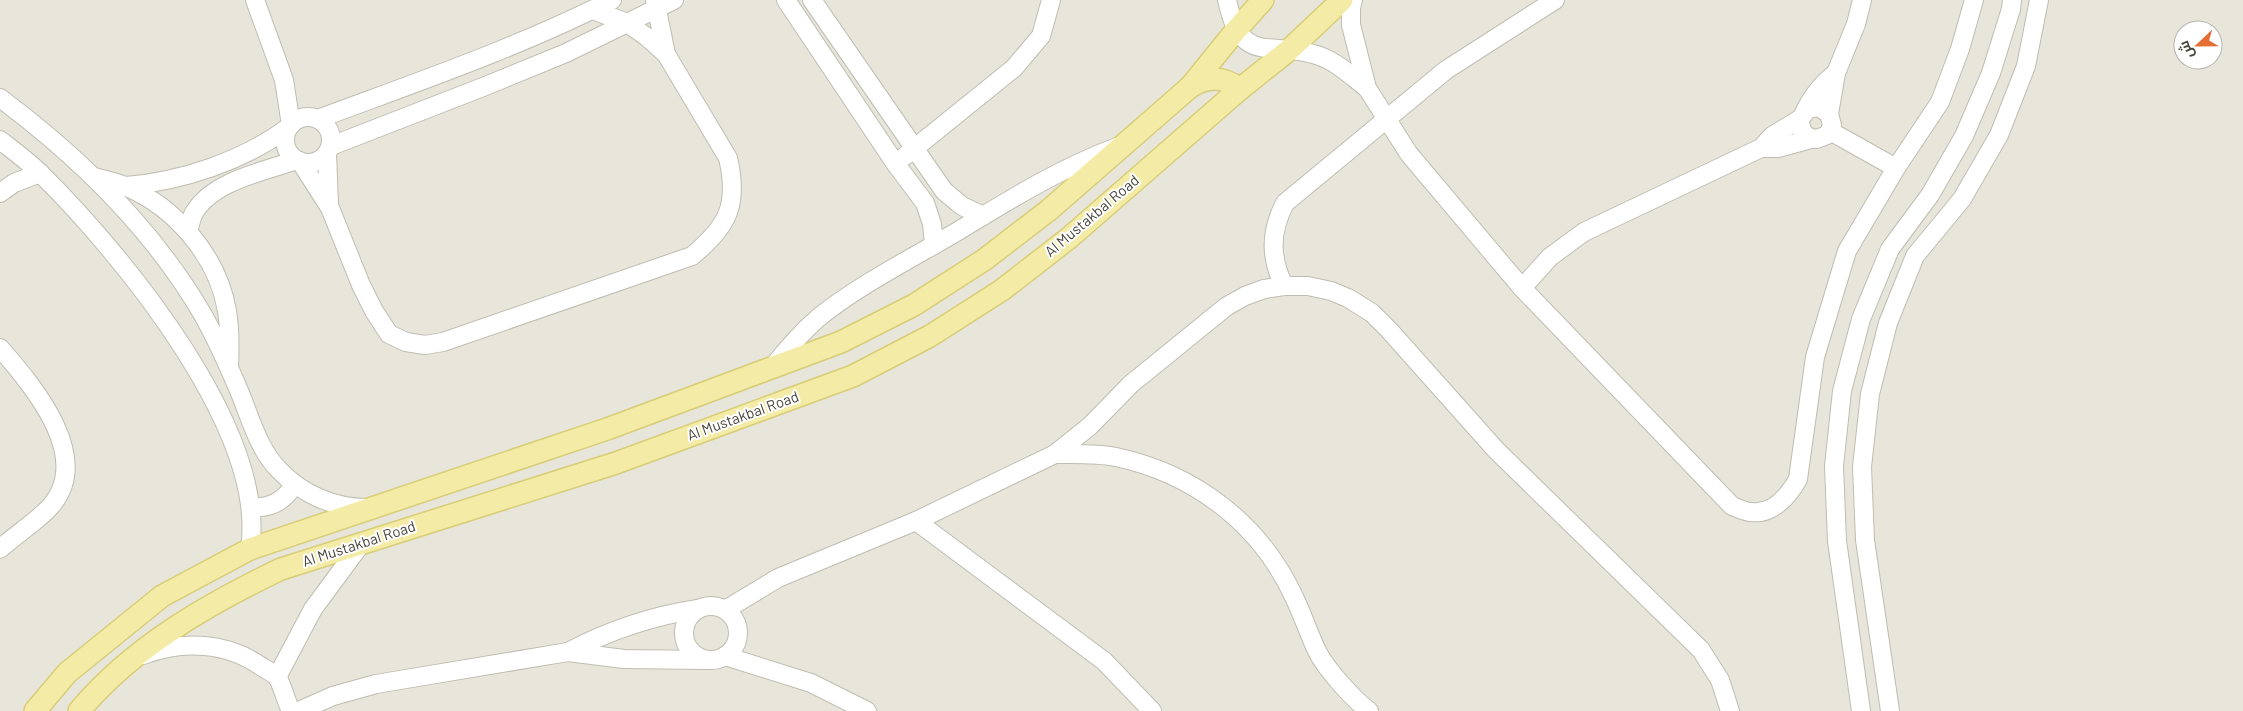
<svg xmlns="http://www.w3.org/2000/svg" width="2243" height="711" font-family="Barlow,Cairo,sans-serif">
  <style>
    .residential { fill: #e8e6db; fill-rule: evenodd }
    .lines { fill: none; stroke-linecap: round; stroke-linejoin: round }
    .minor-casing { stroke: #bfbdb0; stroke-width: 20 }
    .major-casing { stroke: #d8cd77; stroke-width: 24 }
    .minor { stroke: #fff; stroke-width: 18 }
    .major { stroke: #f4eca6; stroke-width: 21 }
    .labels { text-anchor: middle; stroke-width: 4; stroke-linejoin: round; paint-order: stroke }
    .street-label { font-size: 15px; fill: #48463b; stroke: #fff }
  </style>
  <rect width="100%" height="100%" fill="#f5f4ec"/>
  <!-- residential -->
  <path class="residential" d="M 0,0 L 2243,0 L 2243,711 L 0,711 ZM 2183,30 L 2213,30 L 2213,60 L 2183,60 Z"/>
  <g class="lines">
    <defs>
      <g id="minor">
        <polyline points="255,0 284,80 291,125"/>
        <polyline points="655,0 666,54"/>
        <polyline points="786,0 895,163 925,203 932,224 934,245"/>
        <polyline points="812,0 944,191 962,206 983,216"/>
        <path d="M 1227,0 C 1241,65 1267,41 1313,54 C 1334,59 1350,75 1367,88"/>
        <path d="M 1353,0 L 1351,8 L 1351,25 L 1367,88 L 1409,154 L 1522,288 L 1732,506 C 1738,508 1745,512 1751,512 C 1773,515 1789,495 1798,479 L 1815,357 L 1847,251 L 1896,168 L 1940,102 L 1960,49 L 1974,0"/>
        <path d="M 0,98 C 79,157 153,229 203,315 C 217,340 229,367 240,393 C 251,420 259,450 279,470 C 302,494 333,508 367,508"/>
        <path d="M 1804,113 C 1812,96 1821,84 1836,73"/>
        <path d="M 1829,114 L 1819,107 L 1808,109 L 1800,119 C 1800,131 1805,138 1817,139 L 1827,135 L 1830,131 L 1832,125 L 1829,114 L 1836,73 L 1856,24 L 1862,0"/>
        <circle cx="308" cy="140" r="23"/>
        <path d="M 318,119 C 417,82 517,48 612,0"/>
        <polyline points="1830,131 1896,168"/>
        <path d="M 0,140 C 14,151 29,162 41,174 C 121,253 268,430 250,549"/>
        <polyline points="331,146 483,87 566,53 674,0"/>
        <polyline points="1761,148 1778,148 1811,139"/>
        <polyline points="327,153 329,203"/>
        <polyline points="905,156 1014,68 1041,36 1051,0"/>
        <path d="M 300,161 L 330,208 L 361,285 L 374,311 L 389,334 L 406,342 L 425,345 L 443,342 L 692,256 C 728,226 739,205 728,158 L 666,54 L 647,37 L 627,23 L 593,10"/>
        <path d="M 94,177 C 105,180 117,182 127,187 C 176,208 218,257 227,311 C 230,329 230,346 229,365"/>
        <path d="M 126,186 C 183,181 243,161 289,127"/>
        <polyline points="0,193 14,183 40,173"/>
        <path d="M 188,231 C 190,226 191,218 194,213 C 212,181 265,171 297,160"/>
        <path d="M 1284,286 C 1270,257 1270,232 1285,203 L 1446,70 L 1555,0"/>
        <polyline points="1522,288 1550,257 1584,232 1761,148 1772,136 1800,119"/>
        <path d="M 0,348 C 34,387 97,461 47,510 C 33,524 15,535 0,549"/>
        <path d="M 772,368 C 786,350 801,333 818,318 C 856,287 910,259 953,234 C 1006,202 1058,169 1117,147"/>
        <path d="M 1055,454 C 1074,454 1097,453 1116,457 C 1195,474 1261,524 1295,599 C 1303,616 1309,634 1317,651 C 1326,669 1353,699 1369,711"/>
        <path d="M 251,507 C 270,509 284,501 294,485"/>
        <polyline points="916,521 1104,661 1152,711"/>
        <circle cx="711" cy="633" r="27"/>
        <polyline points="725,610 778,578 916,521 1055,454 1090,426 1131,384 1227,306 1245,296 1264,289 1284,286 1308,286 1331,291 1348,298 1372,313 1389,330 1496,450 1701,650 1720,680 1730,711"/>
        <path d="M 568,652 C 610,630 651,616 698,609"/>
        <path d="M 143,655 C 183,640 227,642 262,667 C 267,670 275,674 278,678 C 283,688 286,701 291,711"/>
        <polyline points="725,656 811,683 867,711"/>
        <polyline points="277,677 313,609 361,544"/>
        <polyline points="299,711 333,696 376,684 568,652 624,659 708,660"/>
        <polyline points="1861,711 1837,541 1834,466 1842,391 1861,319 1890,249 1930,195 1964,136 1991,73 2011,9 2012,0"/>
        <polyline points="1890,711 1865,540 1862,467 1870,394 1888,323 1915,256 1962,199 1999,135 2026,66 2039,0"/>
      </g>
      <g id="major">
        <path d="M 1190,87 C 1208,76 1223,76 1240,89"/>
        <polyline points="35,711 67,673 162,596 250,549 607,429 841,342 914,305 984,260 1049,210 1190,87 1237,29 1263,0"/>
        <path d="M 79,711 C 133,647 206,605 281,569 L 616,463 L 853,376 L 930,336 L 1002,290 L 1069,238 L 1240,89 L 1289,50 L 1342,0"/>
      </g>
    </defs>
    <!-- minor casing -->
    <use href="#minor" class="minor-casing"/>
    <!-- major casing -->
    <use href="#major" class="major-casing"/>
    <!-- minor -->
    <use href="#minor" class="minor"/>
    <!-- major -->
    <use href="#major" class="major"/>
  </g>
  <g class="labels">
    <!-- street labels -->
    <g class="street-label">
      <text transform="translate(1092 216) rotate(-40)" y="5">Al Mustakbal Road</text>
      <text transform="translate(743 416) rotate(-20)" y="5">Al Mustakbal Road</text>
      <text transform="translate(359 544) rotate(-18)" y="5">Al Mustakbal Road</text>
    </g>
  </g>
  <!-- north arrow -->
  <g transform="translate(2198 45) rotate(248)"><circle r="24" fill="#ffffff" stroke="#b6b5b1"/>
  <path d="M0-4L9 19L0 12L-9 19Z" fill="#e46e34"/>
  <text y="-8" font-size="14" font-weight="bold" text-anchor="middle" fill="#48463b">ش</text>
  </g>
</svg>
